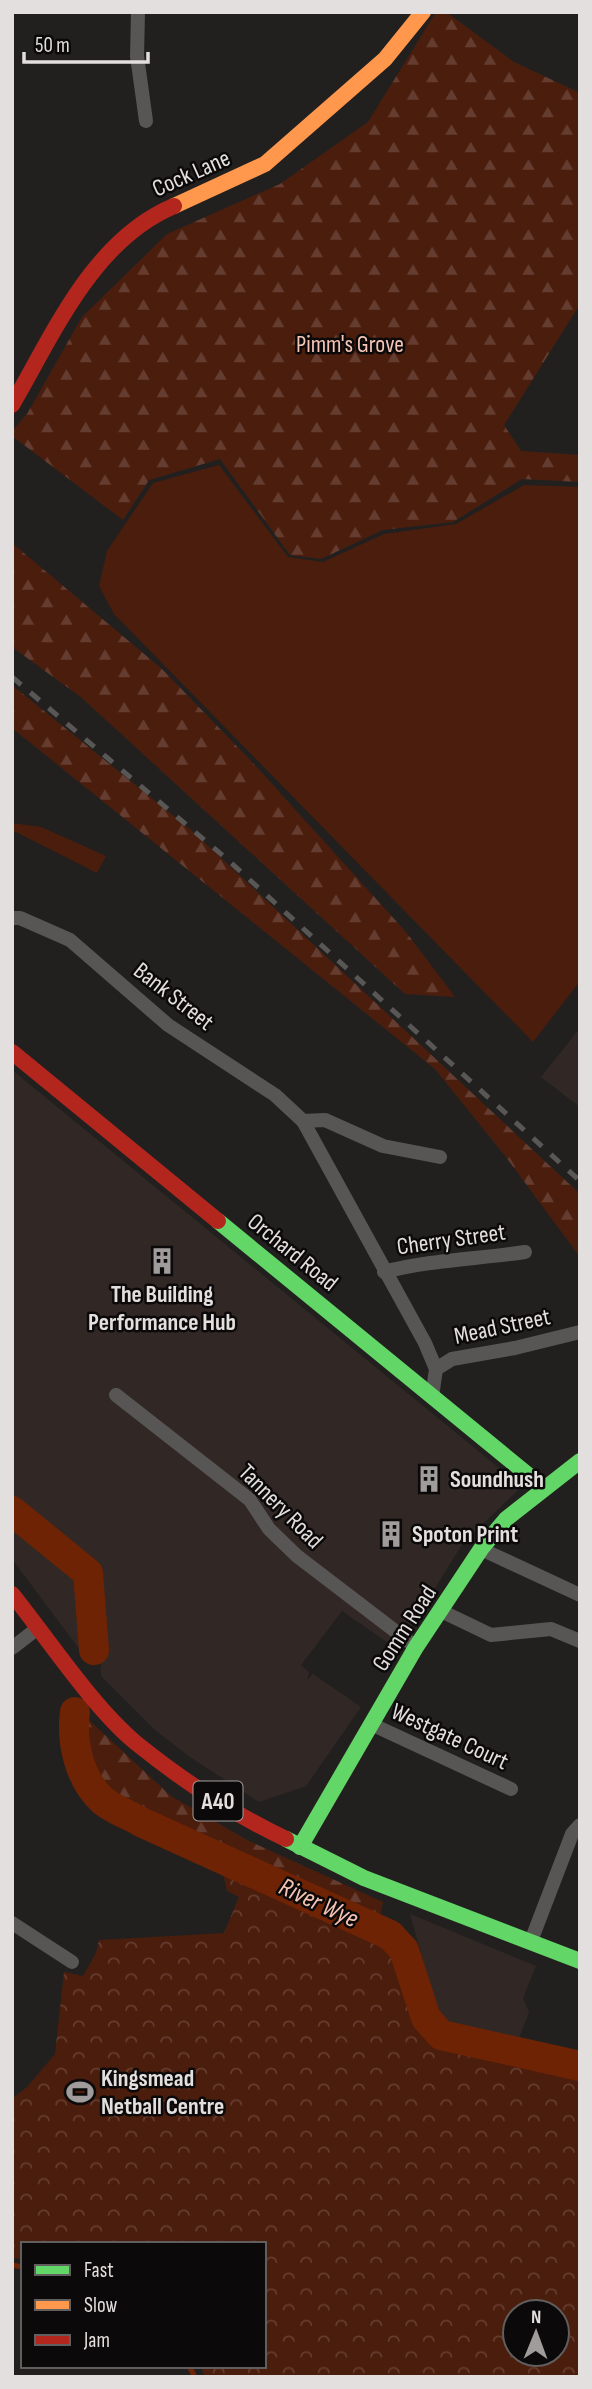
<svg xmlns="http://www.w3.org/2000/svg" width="592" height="2389" font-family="'Sofia Sans Condensed',sans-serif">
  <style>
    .built { fill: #312825 }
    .grass { fill: #4b1d0d }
    .forest { fill: url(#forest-firs) }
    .park { fill: url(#park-crowns); fill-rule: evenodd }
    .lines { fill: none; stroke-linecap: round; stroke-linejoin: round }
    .stream { stroke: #6e2304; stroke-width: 5 }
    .river { stroke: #6e2304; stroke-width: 30 }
    .street { stroke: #585655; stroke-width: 14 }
    .fast { stroke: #63d668; stroke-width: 16 }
    .slow { stroke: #ff974d; stroke-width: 16 }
    .jam { stroke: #b3261e; stroke-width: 16 }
    .rail { stroke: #585756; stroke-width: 5; stroke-dasharray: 12 12; stroke-linecap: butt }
    .labels { text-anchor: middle; stroke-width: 5; stroke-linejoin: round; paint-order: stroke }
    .shield { fill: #0b0909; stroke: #a29f9e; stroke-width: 2 }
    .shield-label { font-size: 23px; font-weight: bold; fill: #e2dfde }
    .street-label { font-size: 24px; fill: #e2dfde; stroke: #0b0909 }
    .park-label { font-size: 24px; fill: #f6c5b5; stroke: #0b0909 }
    .poi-label { font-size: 24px; font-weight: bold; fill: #e2dfde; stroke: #0b0909; text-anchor: start }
    .water-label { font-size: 26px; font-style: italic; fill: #f4c3b3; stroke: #0b0909 }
  </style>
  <defs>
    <pattern id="forest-firs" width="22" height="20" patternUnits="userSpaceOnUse" patternTransform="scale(1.75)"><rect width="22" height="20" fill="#4b1d0d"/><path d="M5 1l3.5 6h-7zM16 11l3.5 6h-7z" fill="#653d30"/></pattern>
    <pattern id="park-crowns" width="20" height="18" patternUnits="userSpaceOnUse" patternTransform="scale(1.75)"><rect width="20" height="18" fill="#4b1d0d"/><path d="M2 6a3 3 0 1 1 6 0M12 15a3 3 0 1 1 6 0" fill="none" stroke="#653d30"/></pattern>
  </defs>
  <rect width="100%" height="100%" fill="#22201f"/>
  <!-- built -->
  <g class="built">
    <polygon points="580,1028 580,1107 541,1077"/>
    <polygon points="12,1070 516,1482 517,1491 463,1543 397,1649 342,1611 301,1665 309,1672 307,1680 313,1674 361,1707 306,1786 259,1802 190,1757 155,1730 101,1676 97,1576 89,1565 12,1506"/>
    <polygon points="12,1520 59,1550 78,1572 84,1589 89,1662 12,1559"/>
    <polygon points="410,1914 536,1966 523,1998 529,2012 517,2043 471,2035 442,2020 425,1988 423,1960"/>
  </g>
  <!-- grass -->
  <g class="grass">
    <polygon points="219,465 288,557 323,562 384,534 456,524 524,485 580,487 580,981 533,1042 114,614 99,586 107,551 153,483"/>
    <polygon points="12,823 41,827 106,856 97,873 12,830"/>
  </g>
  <!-- forest -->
  <g class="forest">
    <polygon points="436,12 446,12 514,62 580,93 580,304 504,425 521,451 580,455 580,482 522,479 453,522 383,530 321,559 290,555 220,459 149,480 123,520 12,436 12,431 27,414 82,317 167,234 280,184 368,122"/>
    <polygon points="12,543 162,669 253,763 406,932 455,997 405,994 82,698 12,647"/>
    <polygon points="12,685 191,830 580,1194 580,1257 506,1157 435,1069 12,728"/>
    <polygon points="77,1709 171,1796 247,1840 383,1902 378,1924 312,1889 222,1854 98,1791 72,1733"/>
  </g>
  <!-- park -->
  <path class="park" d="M 228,1871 C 272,1894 321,1907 365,1931 C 374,1935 387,1939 393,1946 C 412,1964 406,1995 417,2016 C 439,2059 536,2065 580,2071 L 580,2377 L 205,2377 L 201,2366 L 264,2366 L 264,2244 L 23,2244 L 23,2259 L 12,2258 L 12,2099 L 27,2087 L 55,2054 L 64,1972 L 83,1976 L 96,1953 L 99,1940 L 224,1933 L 239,1897 L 227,1891 L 224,1877 ZM 515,2312 L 557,2312 L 557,2354 L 515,2354 Z"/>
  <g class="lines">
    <!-- stream -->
    <g class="stream">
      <polyline points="12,2265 23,2267"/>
      <polyline points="189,2366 195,2377"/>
    </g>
    <!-- river -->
    <g class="river">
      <polyline points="12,1511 88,1573 94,1650"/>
      <path d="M 75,1712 C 71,1742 79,1778 102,1800 C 112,1809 129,1815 141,1822 L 390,1935 L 404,1950 L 426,2018 L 441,2035 L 580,2066"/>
    </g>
    <!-- street -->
    <g class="street">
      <polyline points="138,12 137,56 146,121"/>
      <polyline points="12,918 20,918 70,940 168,1025 275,1095 303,1121 425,1343 436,1369 432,1397"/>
      <polyline points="303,1121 325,1120 383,1146 440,1157"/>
      <path d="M 384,1272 C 429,1260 479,1259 525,1252"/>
      <polyline points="436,1369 452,1359 515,1348 580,1332"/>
      <polyline points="116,1395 250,1500 269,1529 297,1556 416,1647"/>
      <polyline points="481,1549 580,1595"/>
      <polyline points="441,1611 491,1635 551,1629 580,1641"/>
      <polyline points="12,1648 38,1628"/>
      <polyline points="371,1724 511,1789"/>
      <polyline points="12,1923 72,1962"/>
      <polyline points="531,1941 572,1834 580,1825"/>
    </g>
    <!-- fast -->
    <g class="fast">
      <polyline points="218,1221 544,1488"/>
      <polyline points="286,1839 364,1878 580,1961"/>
      <polyline points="300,1847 416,1647 481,1549 506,1519 580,1461"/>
    </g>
    <!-- slow -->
    <polyline class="slow" points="174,206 265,164 385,59 423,12"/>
    <!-- jam -->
    <g class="jam">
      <path d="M 12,405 C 54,333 93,240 174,206"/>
      <polyline points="12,1052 218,1221"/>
      <path d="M 12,1594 C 49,1640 92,1706 136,1743 C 182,1780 233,1814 286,1839"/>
    </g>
    <!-- rail -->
    <polyline class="rail" points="12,677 228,860 580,1181"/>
  </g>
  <!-- icons -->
  <defs>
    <symbol id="building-bare" viewBox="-9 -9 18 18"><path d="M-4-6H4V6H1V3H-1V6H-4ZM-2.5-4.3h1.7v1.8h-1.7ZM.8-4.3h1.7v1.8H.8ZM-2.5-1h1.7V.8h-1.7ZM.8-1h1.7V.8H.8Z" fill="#9f9c9b" stroke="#0b0909" stroke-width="2.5" paint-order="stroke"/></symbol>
    <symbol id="stadium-bare" viewBox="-9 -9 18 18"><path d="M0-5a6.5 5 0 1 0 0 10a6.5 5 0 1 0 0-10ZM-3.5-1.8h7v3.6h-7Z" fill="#9f9c9b" stroke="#0b0909" stroke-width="2.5" paint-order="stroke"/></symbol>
  </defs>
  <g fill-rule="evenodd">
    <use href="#building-bare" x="143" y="1242" width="38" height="38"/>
    <use href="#building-bare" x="410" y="1460" width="38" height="38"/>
    <use href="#building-bare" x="372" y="1515" width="38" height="38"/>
    <use href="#stadium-bare" x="61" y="2073" width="38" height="38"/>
  </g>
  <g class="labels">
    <!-- shield labels -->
    <rect class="shield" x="193.5" y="1781.5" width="49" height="39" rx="5"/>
    <g class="shield-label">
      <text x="218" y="1809">A40</text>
    </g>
    <!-- street labels -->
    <g class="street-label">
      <text transform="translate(191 173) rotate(-24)" y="8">Cock Lane</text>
      <text transform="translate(174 996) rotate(38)" y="8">Bank Street</text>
      <text transform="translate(451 1239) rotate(-8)" y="8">Cherry Street</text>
      <text transform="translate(293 1252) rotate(39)" y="8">Orchard Road</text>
      <text transform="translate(502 1326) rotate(-12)" y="8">Mead Street</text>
      <text transform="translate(281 1506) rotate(45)" y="8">Tannery Road</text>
      <text transform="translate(404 1628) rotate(-57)" y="8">Gomm Road</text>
      <text transform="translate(450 1736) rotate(25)" y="8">Westgate Court</text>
    </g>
    <!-- park labels -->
    <g class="park-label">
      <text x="350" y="352">Pimm's Grove</text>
    </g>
    <!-- poi labels -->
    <g class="poi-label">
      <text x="162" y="1302" text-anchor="middle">The Building<tspan x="162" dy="28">Performance Hub</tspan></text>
      <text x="450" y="1487">Soundhush</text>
      <text x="412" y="1542">Spoton Print</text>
      <text x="101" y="2086">Kingsmead<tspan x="101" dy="28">Netball Centre</tspan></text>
    </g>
    <!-- water labels -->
    <g class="water-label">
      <text transform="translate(319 1902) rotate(25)" y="9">River Wye</text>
    </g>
  </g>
  <!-- border -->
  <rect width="592" height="2389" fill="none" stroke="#e2dfde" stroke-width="28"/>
  <!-- legend -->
  <rect x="21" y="2242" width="245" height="126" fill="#0b0909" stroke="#615f5e" stroke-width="2"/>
  <rect x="35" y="2265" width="35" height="10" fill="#63d668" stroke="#615f5e" stroke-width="2"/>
  <text x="84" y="2277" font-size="21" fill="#e2dfde">Fast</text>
  <rect x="35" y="2300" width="35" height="10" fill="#ff974d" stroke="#615f5e" stroke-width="2"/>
  <text x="84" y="2312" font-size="21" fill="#e2dfde">Slow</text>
  <rect x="35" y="2335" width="35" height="10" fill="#b3261e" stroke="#615f5e" stroke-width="2"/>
  <text x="84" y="2347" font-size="21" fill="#e2dfde">Jam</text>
  <!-- north arrow -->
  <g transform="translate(536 2333) rotate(1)"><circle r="33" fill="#0b0909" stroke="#615f5e" stroke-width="2"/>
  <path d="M0-5L12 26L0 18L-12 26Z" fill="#9f9c9b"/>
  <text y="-10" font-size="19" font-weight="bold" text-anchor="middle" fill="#e2dfde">N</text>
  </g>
  <!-- scale -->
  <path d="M24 52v10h124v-10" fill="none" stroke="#e2dfde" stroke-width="3.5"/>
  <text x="35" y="52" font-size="21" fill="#e2dfde" stroke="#0b0909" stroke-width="5" paint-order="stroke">50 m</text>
</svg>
